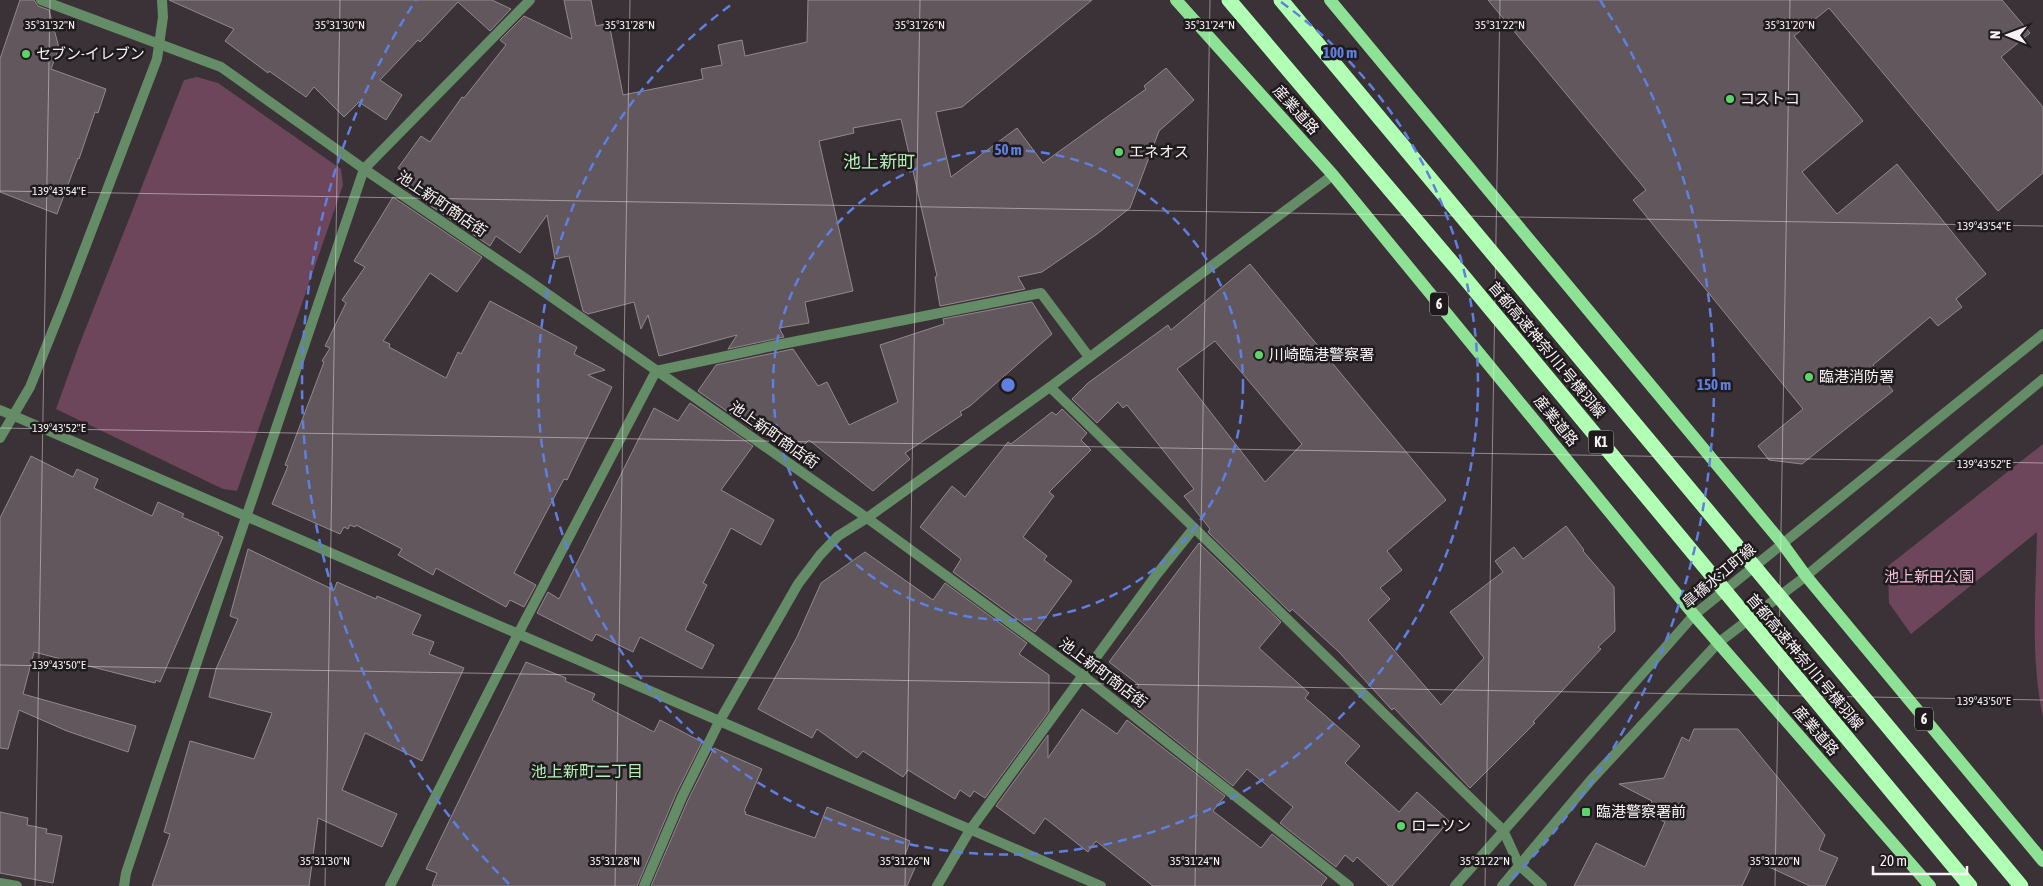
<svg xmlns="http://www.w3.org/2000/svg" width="2043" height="886" font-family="'Asap Condensed','Noto Sans JP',sans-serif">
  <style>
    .green { fill: #6d465c }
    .building { fill: #61575c; stroke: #93888e; fill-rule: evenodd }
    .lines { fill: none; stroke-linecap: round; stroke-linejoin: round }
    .minor { stroke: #648c66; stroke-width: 10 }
    .tertiary { stroke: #648c66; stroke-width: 10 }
    .primary { stroke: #8ee295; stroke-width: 12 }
    .motorway-bridge { stroke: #b0ffb5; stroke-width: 15 }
    .ticks { fill: none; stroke: #f8f2f5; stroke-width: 1; stroke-opacity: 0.45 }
    .ring { fill: none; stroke: #5f7fe1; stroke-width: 2.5; stroke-dasharray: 9 6 }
    .poi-dot { fill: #5dd56c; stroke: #1f1b1d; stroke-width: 2 }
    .labels { text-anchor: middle; stroke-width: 5; stroke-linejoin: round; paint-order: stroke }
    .shield { fill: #1f1b1d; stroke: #b7b2b4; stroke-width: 1 }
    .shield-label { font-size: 14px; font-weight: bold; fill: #f8f2f5 }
    .poi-label { font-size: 15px; fill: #f8f2f5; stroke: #1f1b1d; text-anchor: start }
    .street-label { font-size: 15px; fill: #f8f2f5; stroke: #1f1b1d }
    .park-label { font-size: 15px; fill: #f6bddc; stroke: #1f1b1d }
    .neighbourhood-label { font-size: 16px; fill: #b3f0b6; stroke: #1f1b1d }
    .quarter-label { font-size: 18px; fill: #b3f0b6; stroke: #1f1b1d }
    .ticks-label { font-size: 12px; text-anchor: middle; fill: #f8f2f5; stroke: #1f1b1d; stroke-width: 5; stroke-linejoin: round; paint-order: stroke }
    .centre { fill: #5f7fe1; stroke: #1f1b1d; stroke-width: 2.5 }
    .ring-label { font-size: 15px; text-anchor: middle; font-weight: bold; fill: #5f7fe1; stroke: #1f1b1d; stroke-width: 5; stroke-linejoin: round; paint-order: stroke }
  </style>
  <rect width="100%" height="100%" fill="#3b3237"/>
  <!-- green -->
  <g class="green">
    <polygon points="197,77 218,83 341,169 343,185 237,491 223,489 56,409 78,348 184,80"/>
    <path d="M 2043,444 L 2043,717 C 2030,657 2036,593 2037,532 L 1911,634 L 1889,603 L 1888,566 Z"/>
  </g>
  <!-- building -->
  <g class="building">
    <polygon points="20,0 34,0 38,6 49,10 59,48 51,69 106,89 98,113 95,112 79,159 78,158 57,214 0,192 0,59"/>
    <polygon points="169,0 492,0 511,9 490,31 458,2 420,42 418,40 380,80 402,95 386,120 359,102 344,117 314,87 306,97 269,71 268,73 225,41 234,29"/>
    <polygon points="564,0 591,0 596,26 609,23 623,95 703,79 701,69 722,65 718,45 742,40 745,56 807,42 808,0 1092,0 962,107 936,112 951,177 1017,128 1043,163 1146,89 1144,86 1166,68 1194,100 1159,131 1130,208 1097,234 1042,272 1018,277 1025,289 940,306 935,277 937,276 901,119 853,128 854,133 819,141 853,291 805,302 809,323 779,328 784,337 728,349 737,335 659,356 648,315 641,329 634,302 588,314 583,311 569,256 555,259 547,215 520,253 496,236 490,246 400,185 406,174 398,168 421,136 430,142 462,97 464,98 506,45 500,40 524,16 572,39"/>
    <polygon points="1488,0 2002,0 2030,33 2001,57 2043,107 2043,173 1998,211 1829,8 1794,36 1863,121 1802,172 1837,214 1897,164 1986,274 1956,299 1962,307 1938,326 1930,317 1873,365 1893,391 1802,464 1769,460 1758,446 1803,409 1633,200 1646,190"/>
    <polygon points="393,197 482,257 457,292 430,273 383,341 390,344 389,347 446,378 458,352 461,354 490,301 577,347 574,354 605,370 588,375 612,387 567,480 564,479 514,573 536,585 524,607 510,600 506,607 436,568 433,575 398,555 402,549 356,525 355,527 350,525 348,529 344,527 340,534 272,504 288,466 285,465 324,362 322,361 330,348 325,346 346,303 342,300 365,267 354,261"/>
    <path d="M 1250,264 L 1446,500 L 1387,551 L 1402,570 L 1380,588 L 1390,599 L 1368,620 L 1441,705 L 1484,658 L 1450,612 L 1503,572 L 1495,561 L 1514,547 L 1523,559 L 1566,526 L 1584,550 L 1583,551 L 1614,587 L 1615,631 L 1598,647 L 1601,649 L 1533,722 L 1535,723 L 1470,788 L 1394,708 L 1392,710 L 1339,652 L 1292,609 L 1290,612 L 1208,532 L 1210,529 L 1184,496 L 1194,489 L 1127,405 L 1123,408 L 1118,402 L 1097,423 L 1072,399 L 1088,383 L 1168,325 L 1171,330 ZM 1215,341 L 1302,444 L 1265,482 L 1177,369 Z"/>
    <polygon points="1032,302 1052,334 970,406 960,412 962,415 905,453 910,459 873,491 809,440 800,449 780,434 775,437 765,429 761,435 698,391 716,365 793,349 818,386 827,382 849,425 898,402 880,345 944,324 943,319"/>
    <polygon points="690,403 753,446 721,490 774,520 761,545 731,528 703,583 707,585 685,630 714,645 702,669 640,637 633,652 596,634 592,641 537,613 548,592 559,599 654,408 678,421"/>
    <polygon points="1062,409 1087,433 1081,440 1091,450 1049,492 1054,496 1023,537 1047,556 1044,560 1072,581 1035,632 953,572 961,559 920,527 952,486 965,497 1008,442 1011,444 1052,412 1056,415"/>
    <polygon points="31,456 73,477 77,469 98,479 94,488 152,516 158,502 184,514 182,517 219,533 218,535 223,537 160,682 156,680 155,683 34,652 23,694 136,726 128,752 67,731 19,710 8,749 0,748 0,518"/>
    <polygon points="1199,543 1281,622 1259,648 1309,693 1305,698 1360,746 1345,763 1399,812 1417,792 1449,821 1392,886 1389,886 1357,857 1353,862 1345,855 1336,867 1280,823 1293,807 1247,769 1233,786 1135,708 1145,696 1136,689 1139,685 1109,662"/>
    <polygon points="248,549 334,590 337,582 376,599 377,596 421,615 412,634 434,642 429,654 464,668 422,761 365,733 342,790 397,814 382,847 318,818 309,886 152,886 170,834 164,832 190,741 254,759 272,713 209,697 216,669 238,619 230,616"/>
    <polygon points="865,552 933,600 945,583 1027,643 1019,654 1049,675 1049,711 985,798 974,791 970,797 960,790 955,799 908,770 903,777 863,751 857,758 817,729 812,738 758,709 797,637 821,583"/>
    <polygon points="526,662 566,678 565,681 595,694 592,700 654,732 660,720 702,742 676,794 637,886 432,886 437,873 426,869"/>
    <polygon points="1082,709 1117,734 1127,720 1225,796 1213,811 1261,848 1272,834 1327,878 1321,886 1153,886 1096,841 1088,852 1045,818 1034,834 996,806 1048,735 1048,758"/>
    <polygon points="1694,729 1738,729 1825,835 1819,850 1838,858 1825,886 1810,886 1754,860 1742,886 1574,886 1596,843 1645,867 1665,822 1647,814 1652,801 1619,784 1664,778 1682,737 1689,741"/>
    <polygon points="714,748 762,769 744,811 746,812 745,814 815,838 827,807 910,841 904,858 917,863 907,886 651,886 688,800"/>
    <polygon points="0,812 28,818 27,825 47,829 46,833 62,836 53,883 0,873"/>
  </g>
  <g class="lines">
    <!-- minor -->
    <g class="minor">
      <polyline points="41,0 221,67 364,169 526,279 867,518 1082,675 1349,886"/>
      <polyline points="1050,387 1503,830 1519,865 1542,886"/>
      <polyline points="0,410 12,415"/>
      <polyline points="0,883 17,886"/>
      <polyline points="124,886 126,873 159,774 364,169 530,0"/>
      <polyline points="390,886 518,634 656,371 777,345 1041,293 1089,357"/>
      <polyline points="937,886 970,830 1157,574 1194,528"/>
    </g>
    <!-- tertiary -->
    <g class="tertiary">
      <polyline points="12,415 1101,886"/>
      <polyline points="0,438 30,387 65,300 157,59 163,17 162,0"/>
      <polyline points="644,886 682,797 719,722 798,584 820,555 838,536 867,518 1050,387 1333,175"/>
      <polyline points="1455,886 1694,615 2043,334"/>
      <polyline points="1502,886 1591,780 1718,643 1806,576 2043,379"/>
    </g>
    <!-- primary -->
    <g class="primary">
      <polyline points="1176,0 1333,175 1694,615 1930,886"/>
      <polyline points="1330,0 1782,543 1806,576 2043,861"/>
    </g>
    <!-- motorway-bridge -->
    <g class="motorway-bridge">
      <polyline points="1229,0 1459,271 1970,886"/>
      <polyline points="1281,0 2021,886"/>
    </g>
  </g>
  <!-- ticks -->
  <path class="ticks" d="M 0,191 L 2043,226M 0,428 L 2043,463M 0,665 L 2043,700M 35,886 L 50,0M 325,886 L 340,0M 615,886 L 630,0M 905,886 L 920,0M 1195,886 L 1210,0M 1485,886 L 1500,0M 1775,886 L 1790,0"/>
  <!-- distance rings -->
  <g class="ring">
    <circle cx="1008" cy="385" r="235"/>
    <path d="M1281 2A470 470 0 1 1 735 2"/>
    <path d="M509 884A706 706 0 0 1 416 0M1600 0A706 706 0 0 1 1507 884"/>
  </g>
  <!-- markers -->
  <g class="poi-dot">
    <circle cx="26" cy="54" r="5"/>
    <circle cx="1730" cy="99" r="5"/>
    <circle cx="1119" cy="152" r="5"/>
    <circle cx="1259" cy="355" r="5"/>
    <circle cx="1809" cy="377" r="5"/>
    <rect x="1581" y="807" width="10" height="10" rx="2.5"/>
    <circle cx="1401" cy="826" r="5"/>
  </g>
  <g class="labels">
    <!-- shield labels -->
    <g class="shield">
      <rect x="1430" y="292.5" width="18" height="23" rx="4"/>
      <rect x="1588.5" y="430.5" width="25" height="23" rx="4"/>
      <rect x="1915" y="707.5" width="18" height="23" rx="4"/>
    </g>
    <g class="shield-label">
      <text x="1439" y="309">6</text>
      <text x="1601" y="447">K1</text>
      <text x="1924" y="724">6</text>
    </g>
    <!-- poi labels -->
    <g class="poi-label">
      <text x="36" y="59">セブン-イレブン</text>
      <text x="1740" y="104">コストコ</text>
      <text x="1129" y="157">エネオス</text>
      <text x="1269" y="360">川崎臨港警察署</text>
      <text x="1819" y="382">臨港消防署</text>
      <text x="1596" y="817">臨港警察署前</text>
      <text x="1411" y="831">ローソン</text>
    </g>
    <!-- street labels -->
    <g class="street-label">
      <text transform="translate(1296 110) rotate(48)" y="5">産業道路</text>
      <text transform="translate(442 204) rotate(34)" y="5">池上新町商店街</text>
      <text transform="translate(1547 350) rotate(50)" y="5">首都高速神奈川1号横羽線</text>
      <text transform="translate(1556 421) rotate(51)" y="5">産業道路</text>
      <text transform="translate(774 435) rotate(35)" y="5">池上新町商店街</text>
      <text transform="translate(1719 576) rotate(-40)" y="5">皐橋水江町線</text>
      <text transform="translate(1805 662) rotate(50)" y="5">首都高速神奈川1号横羽線</text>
      <text transform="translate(1103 673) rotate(37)" y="5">池上新町商店街</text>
      <text transform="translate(1816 731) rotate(49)" y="5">産業道路</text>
    </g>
    <!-- park labels -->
    <g class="park-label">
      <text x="1929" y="582">池上新田公園</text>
    </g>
    <!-- neighbourhood labels -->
    <g class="neighbourhood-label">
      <text x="587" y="777">池上新町二丁目</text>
    </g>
    <!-- quarter labels -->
    <g class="quarter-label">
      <text x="879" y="168">池上新町</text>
    </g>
  </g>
  <g class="ticks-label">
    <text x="50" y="29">35°31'32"N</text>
    <text x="340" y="29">35°31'30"N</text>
    <text x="630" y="29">35°31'28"N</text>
    <text x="920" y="29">35°31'26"N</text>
    <text x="1210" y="29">35°31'24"N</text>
    <text x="1500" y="29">35°31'22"N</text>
    <text x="1790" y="29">35°31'20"N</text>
    <text x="59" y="195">139°43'54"E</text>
    <text x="1984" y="230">139°43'54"E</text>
    <text x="59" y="432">139°43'52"E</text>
    <text x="1984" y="468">139°43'52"E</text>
    <text x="59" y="669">139°43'50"E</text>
    <text x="1984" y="705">139°43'50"E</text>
    <text x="325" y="865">35°31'30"N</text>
    <text x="615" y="865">35°31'28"N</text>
    <text x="905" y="865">35°31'26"N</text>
    <text x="1195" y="865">35°31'24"N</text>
    <text x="1485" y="865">35°31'22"N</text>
    <text x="1775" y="865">35°31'20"N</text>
  </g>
  <circle cx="1008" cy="385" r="8" class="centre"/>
  <g class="ring-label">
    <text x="1340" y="58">100 m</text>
    <text x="1008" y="155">50 m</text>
    <text x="1714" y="390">150 m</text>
  </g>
  <!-- north arrow -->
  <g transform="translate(2008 35) rotate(271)" stroke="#1f1b1d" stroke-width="4" paint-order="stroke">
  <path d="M0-4L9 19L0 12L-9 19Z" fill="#f8f2f5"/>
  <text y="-8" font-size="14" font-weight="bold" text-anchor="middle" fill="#f8f2f5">N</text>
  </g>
  <!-- scale -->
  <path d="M1873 866v8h94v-8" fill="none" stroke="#f8f2f5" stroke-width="2.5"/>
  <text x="1880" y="866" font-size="15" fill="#f8f2f5" stroke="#1f1b1d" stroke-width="4" paint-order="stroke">20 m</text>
</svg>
